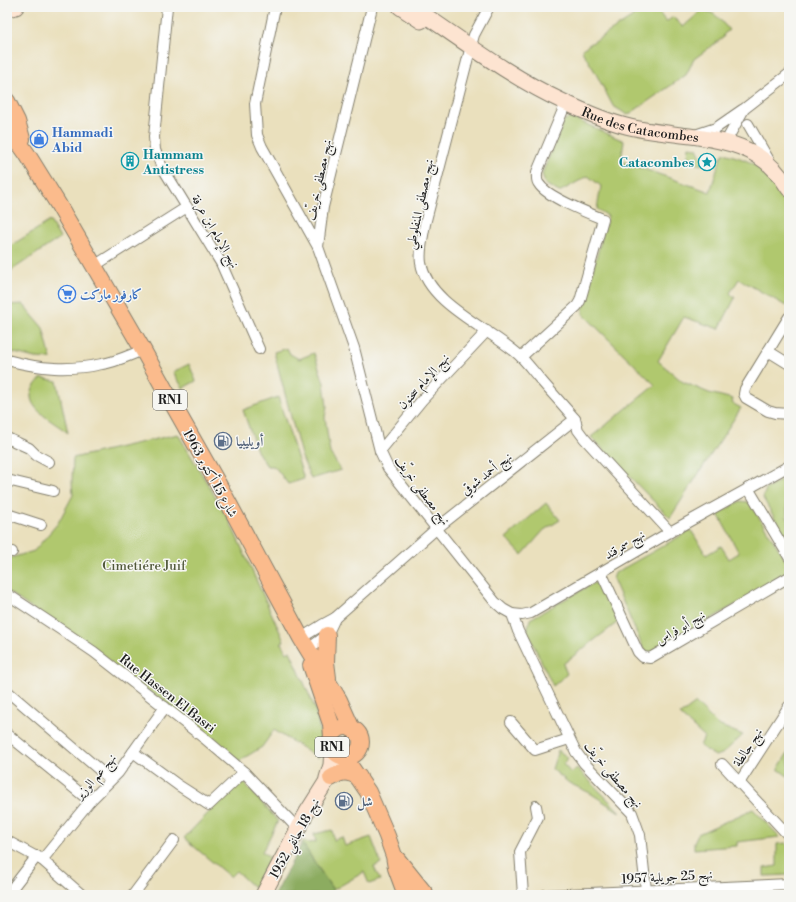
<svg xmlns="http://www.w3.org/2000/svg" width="796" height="902" font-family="'Libre Bodoni',Amiri,serif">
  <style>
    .green { fill: #b0c86e; stroke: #667245 }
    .forest { fill: #8cac61; stroke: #54643e }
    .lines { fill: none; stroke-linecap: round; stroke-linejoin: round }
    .street-casing { stroke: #837e6c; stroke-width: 12 }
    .secondary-casing { stroke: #837e6c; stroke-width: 17 }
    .primary-casing { stroke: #837e6c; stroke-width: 18 }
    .street { stroke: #fff; stroke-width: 10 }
    .secondary { stroke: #fde4d1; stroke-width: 15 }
    .primary { stroke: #fbbb8c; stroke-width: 16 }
    .labels { text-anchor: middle; stroke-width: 3; stroke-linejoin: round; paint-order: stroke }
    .shield { fill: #f6f6f2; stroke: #5d5d5c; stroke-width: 1 }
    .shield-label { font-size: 12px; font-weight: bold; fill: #1c1c1c }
    .street-label { font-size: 13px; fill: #1c1c1c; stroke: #f6f6f2 }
    .shop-label { font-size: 13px; font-weight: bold; fill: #366cbe; stroke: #f6f6f2; text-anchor: start }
    .culture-label { font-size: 13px; font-weight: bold; fill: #0d838f; stroke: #f6f6f2; text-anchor: start }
    .service-label { font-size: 13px; font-weight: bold; fill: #4e5e75; stroke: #f6f6f2; text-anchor: start }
    .park-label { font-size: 13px; fill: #505839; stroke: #f6f6f2 }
  </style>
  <rect width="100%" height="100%" fill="#f6f6f2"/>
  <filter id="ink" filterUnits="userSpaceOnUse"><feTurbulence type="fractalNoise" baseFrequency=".025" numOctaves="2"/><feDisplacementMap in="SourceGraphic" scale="8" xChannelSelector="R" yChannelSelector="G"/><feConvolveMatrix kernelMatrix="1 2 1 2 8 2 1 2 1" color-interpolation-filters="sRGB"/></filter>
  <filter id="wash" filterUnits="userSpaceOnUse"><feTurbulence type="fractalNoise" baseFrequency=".012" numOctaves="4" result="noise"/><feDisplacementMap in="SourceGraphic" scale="16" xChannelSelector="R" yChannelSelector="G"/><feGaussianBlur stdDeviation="0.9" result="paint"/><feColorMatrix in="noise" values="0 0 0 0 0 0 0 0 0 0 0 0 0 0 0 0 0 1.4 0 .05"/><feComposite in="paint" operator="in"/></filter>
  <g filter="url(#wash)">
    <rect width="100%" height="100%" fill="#eae0bd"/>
    <!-- green -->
    <g class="green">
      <path d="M 631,7 L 662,7 L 658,11 L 666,22 L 673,17 L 683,27 L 702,10 C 716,12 720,20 729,30 L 723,35 L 724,37 L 694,59 L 686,75 L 628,115 L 613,106 L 594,70 L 583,53 L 582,49 L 633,17 Z"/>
      <polygon points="575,117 577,120 624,141 621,161 710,192 721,157 724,153 740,158 752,163 762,171 768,176 789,208 789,301 786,306 739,279 730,293 735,298 719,329 684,317 658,361 683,382 709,393 733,399 732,403 741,408 670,518 591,437 655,385 583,314 583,305 608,216 597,209 601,186 588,176 559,192 545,184 542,174 564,120"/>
      <polygon points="689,147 697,148 702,159 702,165 687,162"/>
      <polygon points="50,221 60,238 12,270 8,274 7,279 7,248"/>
      <polygon points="23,304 43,328 51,359 35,358 7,351 7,305"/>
      <polygon points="287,348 290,354 299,359 314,353 324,383 327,406 325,417 330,453 341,470 311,479 301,455 274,352"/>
      <polygon points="189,364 196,381 183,388 173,372"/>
      <path d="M 42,378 L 57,381 L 68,433 C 51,419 12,403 42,378 Z"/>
      <polygon points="278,397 304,479 288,484 275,467 273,466 267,466 257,451 243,410"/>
      <polygon points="178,434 229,520 284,641 281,643 287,653 290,651 315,708 323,746 318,758 274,730 262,747 239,761 205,732 7,591 7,559 34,551 58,523 73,495 72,482 73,458"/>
      <polygon points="787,477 787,518 789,519 789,543 763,498 766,489"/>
      <polygon points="740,501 748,502 751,505 789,565 789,573 653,653 644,650 613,579 615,573 691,530 706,555 721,546 729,559 739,553 718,514"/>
      <polygon points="546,503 560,520 544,530 522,555 506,538"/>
      <polygon points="594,583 601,584 618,622 563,664 567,674 553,686 527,631 530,619"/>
      <polygon points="696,703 718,725 743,735 722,754 715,756 700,746 704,737 680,715"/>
      <polygon points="558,750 568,758 563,764 571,773 577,768 621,813 590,793 569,783 552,769"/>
      <polygon points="789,751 789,777 778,769"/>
      <polygon points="241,779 278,821 262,852 270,858 254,888 236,871 230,877 184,838"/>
      <polygon points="753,809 780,837 737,842 737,846 694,849 694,842 698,834"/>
      <polygon points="332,830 334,840 342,837 345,846 371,837 381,863 374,867 380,880 369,884 364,872 333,890 302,843 303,841 309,843 316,842 314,834"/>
      <polygon points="786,843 789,847 789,875 764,876 764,868 777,866 777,844"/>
    </g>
    <!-- forest -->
    <polygon class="forest" points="302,843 333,890 335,895 274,895"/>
  </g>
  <g filter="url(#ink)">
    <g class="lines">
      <defs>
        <g id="street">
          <polyline points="167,7 154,137 155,150 161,165 221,263 259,349"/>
          <polyline points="275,7 255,104 257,135 262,147 318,247"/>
          <polyline points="372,7 323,207 318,247 354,348 380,451 388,468 495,602 503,609 512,614 518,631 576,752 584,763 632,813 640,835 646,890"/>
          <path d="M 489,7 L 474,35 L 471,46 L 425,224 C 423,237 419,250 421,263 C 428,305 492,329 521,357 C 527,363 533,371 539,378 C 551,392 563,405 575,419 L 578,430 L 584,438 L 670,532"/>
          <polyline points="748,124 770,162"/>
          <polyline points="695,135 716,128 742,110"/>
          <polyline points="731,144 729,136 744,109 789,74"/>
          <polyline points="94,266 187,207"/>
          <polyline points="789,317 745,389 744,394 746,398 768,411 775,413 789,414"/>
          <polyline points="768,351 789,364"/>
          <path d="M 521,357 L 577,306 L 580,301 L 603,219 C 588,213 547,197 539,184 C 536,181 537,177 537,172 L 566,103"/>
          <path d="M 7,360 C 40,369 69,371 102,364 C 116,362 130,355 143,350"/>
          <polyline points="7,438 29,448 36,455 49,462"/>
          <polyline points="380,451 422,400 487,331"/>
          <polyline points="7,480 53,491"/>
          <polyline points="748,488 789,557"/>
          <polyline points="7,514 41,525"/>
          <polyline points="7,551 12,552"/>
          <polyline points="601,572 638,652 643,657 650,658 789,577"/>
          <polyline points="7,594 63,631 94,652 204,738 244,772 298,829"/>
          <polyline points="512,614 522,615 531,613 670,532 789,466"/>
          <polyline points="301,638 322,625 335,618"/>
          <polyline points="307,650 327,635 335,618 436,529 575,419"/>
          <polyline points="7,691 110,779"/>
          <polyline points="511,722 535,750 569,739"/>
          <polyline points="7,734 90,801"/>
          <polyline points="133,752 178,785 209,805 244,772"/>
          <polyline points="722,764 789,836"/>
          <polyline points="739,783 789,706"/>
          <polyline points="7,841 42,860 82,895"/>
          <polyline points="42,860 90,801 118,773 165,707"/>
          <polyline points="7,895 37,856"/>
          <polyline points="133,895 174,840"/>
          <polyline points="523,895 520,852 538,817 536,806"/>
          <polyline points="545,895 789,884"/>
        </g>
        <g id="secondary">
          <polyline points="400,7 421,21"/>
          <path id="s1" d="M 413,7 C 462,40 510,77 564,102 C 583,111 606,121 626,126 C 666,137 724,133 758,156 C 771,164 781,176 789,189"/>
          <polyline points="7,9 16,7"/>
          <polyline points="327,778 331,765 332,748"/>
          <polyline points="263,895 307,812 326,782 337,768"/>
        </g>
        <g id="primary">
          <polyline points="7,101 17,121 22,139"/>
          <polyline points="7,126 27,154 58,204 143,350 175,408 222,491 301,638 339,700 352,729"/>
          <polyline points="327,635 326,662 328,678"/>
          <polyline points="311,665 331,724 332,737"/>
          <circle cx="346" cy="742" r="15"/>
          <polyline points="344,757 368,792 387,836 394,856 396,868 406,895"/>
          <path d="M 331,778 C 342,771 347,771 359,777"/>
          <polyline points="397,859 426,895"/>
        </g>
      </defs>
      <!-- street casing -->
      <use href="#street" class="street-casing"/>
      <!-- secondary casing -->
      <use href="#secondary" class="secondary-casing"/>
      <!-- primary casing -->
      <use href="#primary" class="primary-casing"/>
      <!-- street -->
      <use href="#street" class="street"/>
      <!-- secondary -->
      <use href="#secondary" class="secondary"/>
      <!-- primary -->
      <use href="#primary" class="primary"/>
    </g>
  </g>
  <!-- icons -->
  <defs>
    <symbol id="shop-ring" viewBox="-11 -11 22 22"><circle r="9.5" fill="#f6f6f2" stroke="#3f7fe0" stroke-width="1.5"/><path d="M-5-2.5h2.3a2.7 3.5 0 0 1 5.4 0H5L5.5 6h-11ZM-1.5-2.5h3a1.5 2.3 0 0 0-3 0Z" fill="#3f7fe0"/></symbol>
    <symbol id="building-ring" viewBox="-11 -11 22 22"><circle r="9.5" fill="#f6f6f2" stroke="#0f9aa8" stroke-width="1.5"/><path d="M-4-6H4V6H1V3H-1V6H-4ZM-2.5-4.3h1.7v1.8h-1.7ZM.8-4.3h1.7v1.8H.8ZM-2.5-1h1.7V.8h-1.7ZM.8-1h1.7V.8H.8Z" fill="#0f9aa8"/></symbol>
    <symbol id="sight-ring" viewBox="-11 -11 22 22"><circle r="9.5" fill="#f6f6f2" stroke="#0f9aa8" stroke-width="1.5"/><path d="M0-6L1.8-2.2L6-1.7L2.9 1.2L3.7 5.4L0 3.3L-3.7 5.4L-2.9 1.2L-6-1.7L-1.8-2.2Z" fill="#0f9aa8"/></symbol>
    <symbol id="supermarket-ring" viewBox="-11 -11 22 22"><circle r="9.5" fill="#f6f6f2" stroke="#3f7fe0" stroke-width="1.5"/><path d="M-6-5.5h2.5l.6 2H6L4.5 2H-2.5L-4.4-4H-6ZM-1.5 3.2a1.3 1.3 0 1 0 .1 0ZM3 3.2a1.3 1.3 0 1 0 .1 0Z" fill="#3f7fe0"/></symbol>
    <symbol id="fuel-ring" viewBox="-11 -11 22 22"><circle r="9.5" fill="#f6f6f2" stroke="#5c6f8a" stroke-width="1.5"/><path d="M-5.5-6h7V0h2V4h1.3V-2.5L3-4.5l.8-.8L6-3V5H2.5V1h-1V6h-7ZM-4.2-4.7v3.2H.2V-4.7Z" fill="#5c6f8a"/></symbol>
  </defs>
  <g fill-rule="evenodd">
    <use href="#shop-ring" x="29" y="129" width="20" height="20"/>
    <use href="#building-ring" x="120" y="151" width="20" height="20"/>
    <use href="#sight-ring" x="697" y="152" width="20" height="20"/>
    <use href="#supermarket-ring" x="57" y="284" width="20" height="20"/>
    <use href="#fuel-ring" x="213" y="431" width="20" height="20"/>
    <use href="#fuel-ring" x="334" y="791" width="20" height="20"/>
  </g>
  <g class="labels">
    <!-- shield labels -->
    <g class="shield">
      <rect x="153" y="390" width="34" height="20" rx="3"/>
      <rect x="315" y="737" width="34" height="20" rx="3"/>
    </g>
    <g class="shield-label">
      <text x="170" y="404">RN1</text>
      <text x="332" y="751">RN1</text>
    </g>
    <!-- street labels -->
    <g class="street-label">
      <text dy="5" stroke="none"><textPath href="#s1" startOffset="259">Rue des Catacombes</textPath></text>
      <text transform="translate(318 180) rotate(-78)" y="5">نهج مصطفى خريّف</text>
      <text transform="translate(419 204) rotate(-78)" y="5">نهج مصطفى المنفلوطي</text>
      <text transform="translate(216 231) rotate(60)" y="5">نهج الإمام ابن عرفة</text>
      <text transform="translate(423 381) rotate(-48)" y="5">نهج الإمام سحنون</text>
      <text transform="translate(211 473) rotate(61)" y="5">شارع 15 أكتوبر 1963</text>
      <text transform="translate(486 473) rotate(-38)" y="5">نهج أحمد شوقي</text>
      <text transform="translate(423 490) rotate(53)" y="5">نهج مصطفى خريّف</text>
      <text transform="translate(624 544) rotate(-31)" y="5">نهج سمرقند</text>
      <text transform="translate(680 627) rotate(-31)" y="5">نهج أبو فراس</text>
      <text transform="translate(168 693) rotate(38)" y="5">Rue Hassen El Basri</text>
      <text transform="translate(747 747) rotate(-57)" y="5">نهج جالطة</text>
      <text transform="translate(614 774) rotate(50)" y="5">نهج مصطفى خريّف</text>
      <text transform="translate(95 776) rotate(-49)" y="5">نهج عم الوزير</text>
      <text transform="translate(294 838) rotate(-61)" y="5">نهج 18 جانفي 1952</text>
      <text transform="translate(667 876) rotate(-3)" y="5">نهج 25 جويلية 1957</text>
    </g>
    <!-- shop labels -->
    <g class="shop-label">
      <text x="52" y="137">Hammadi<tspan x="52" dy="15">Abid</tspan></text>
      <text x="80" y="299">كارفور ماركت</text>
    </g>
    <!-- culture labels -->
    <g class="culture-label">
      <text x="143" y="159">Hammam<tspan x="143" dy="15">Antistress</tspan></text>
      <text x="694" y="167" text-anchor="end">Catacombes</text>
    </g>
    <!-- service labels -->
    <g class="service-label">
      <text x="236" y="446">أويليبيا</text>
      <text x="357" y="806">شل</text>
    </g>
    <!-- park labels -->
    <g class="park-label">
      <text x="144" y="570">Cimetiére Juif</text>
    </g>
  </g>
  <!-- margin -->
  <rect width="796" height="902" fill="none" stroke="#f6f6f2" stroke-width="24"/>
</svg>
